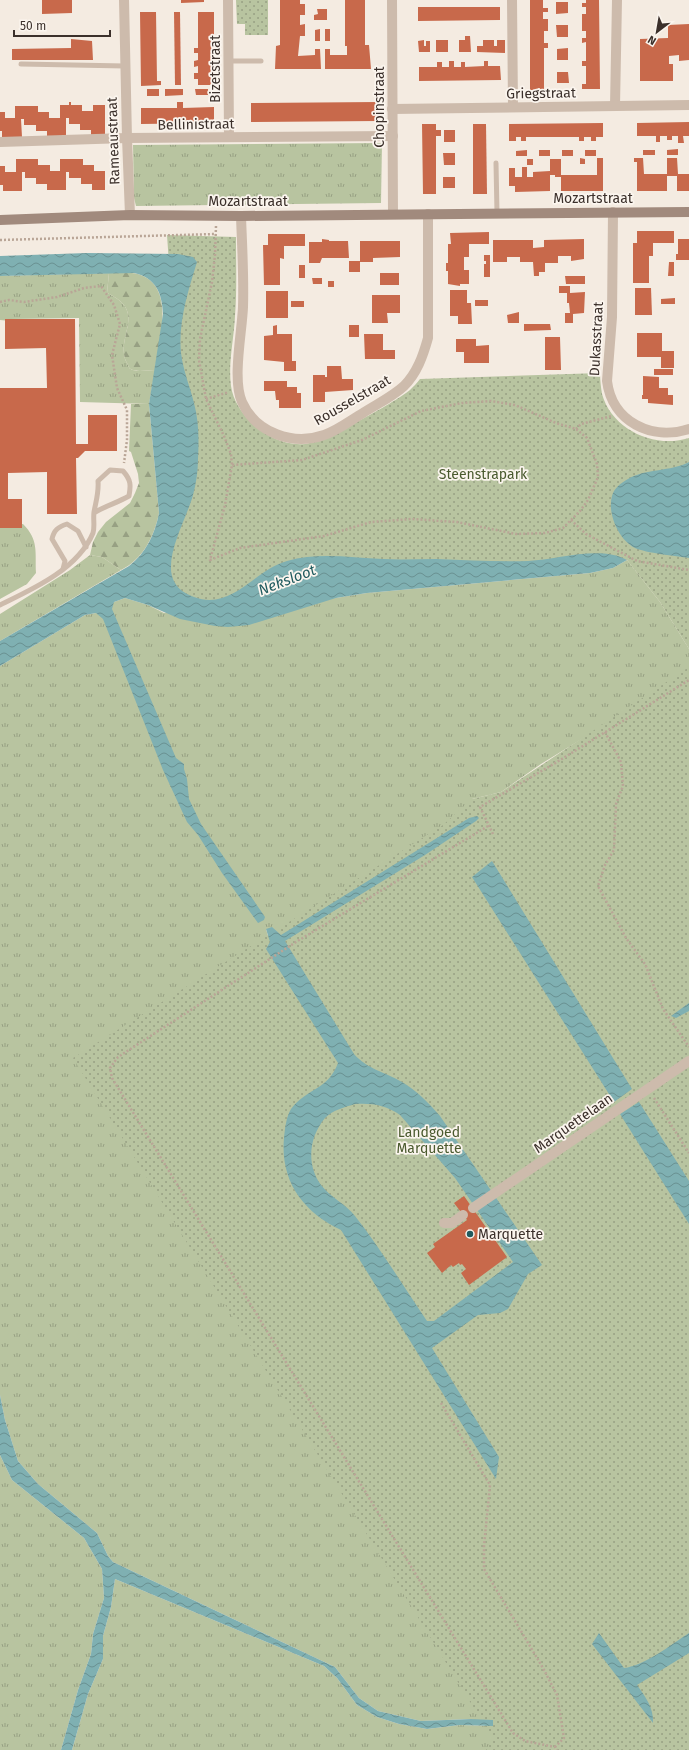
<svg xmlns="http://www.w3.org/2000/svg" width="689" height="1750" font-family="'Fira Sans',sans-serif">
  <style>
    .grass { fill: url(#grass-tufts) }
    .forest { fill: url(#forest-firs) }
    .park { fill: url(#park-dots) }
    .water { fill: url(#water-waves); fill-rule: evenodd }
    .building { fill: #c8694b }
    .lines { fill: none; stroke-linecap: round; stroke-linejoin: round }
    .path { stroke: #b9a596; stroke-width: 2.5; stroke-dasharray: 2 2; stroke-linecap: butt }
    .lane { stroke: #cdbbac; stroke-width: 5 }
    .street { stroke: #cdbbac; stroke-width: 10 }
    .secondary { stroke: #a18a7d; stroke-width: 10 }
    .poi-dot { fill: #1f5a5e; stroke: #fbf5ee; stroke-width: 1.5 }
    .labels { text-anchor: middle; stroke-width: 3.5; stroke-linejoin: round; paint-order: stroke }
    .street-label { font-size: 14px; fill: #3b302b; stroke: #fbf5ee }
    .park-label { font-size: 14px; fill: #4a5a2e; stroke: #fbf5ee }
    .poi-label { font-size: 14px; fill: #3b302b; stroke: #fbf5ee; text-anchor: start }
    .water-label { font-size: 15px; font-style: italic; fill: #1f5a5e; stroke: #fbf5ee }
  </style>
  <defs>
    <pattern id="grass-tufts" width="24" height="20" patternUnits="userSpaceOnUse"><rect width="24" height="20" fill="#b8c4a0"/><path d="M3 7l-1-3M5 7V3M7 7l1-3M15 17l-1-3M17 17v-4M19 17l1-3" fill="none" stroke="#97a083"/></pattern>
    <pattern id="forest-firs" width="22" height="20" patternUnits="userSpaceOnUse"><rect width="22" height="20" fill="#b8c4a0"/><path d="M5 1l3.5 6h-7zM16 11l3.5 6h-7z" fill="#97a083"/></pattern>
    <pattern id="park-dots" width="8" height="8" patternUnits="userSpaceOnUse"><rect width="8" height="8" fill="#b8c4a0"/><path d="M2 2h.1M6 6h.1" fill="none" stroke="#97a083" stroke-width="1.8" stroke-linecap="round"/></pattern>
    <pattern id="water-waves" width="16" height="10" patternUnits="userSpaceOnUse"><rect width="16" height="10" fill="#7fb0b2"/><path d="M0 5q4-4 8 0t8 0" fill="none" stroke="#699091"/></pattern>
  </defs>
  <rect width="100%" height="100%" fill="#f4ebe1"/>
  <!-- grass -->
  <g class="grass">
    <polygon points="382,143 381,203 136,206 134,198 133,145"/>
    <path d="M 109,273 L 107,293 C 149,312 114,337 127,363 C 129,367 129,369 133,370 C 139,372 148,370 155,370 L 149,404 L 80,402 L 79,318 L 10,319 L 10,321 L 0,320 L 0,276 Z"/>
    <path d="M 23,524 C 39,540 35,552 36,573 L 27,584 L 0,599 L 0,525 Z"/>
    <polygon points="90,555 102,557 121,570 0,641 0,614 70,570"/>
    <polygon points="627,560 660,602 689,649 689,673 541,764 501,792 472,799 474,808 281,935 266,929 500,1750 72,1750 88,1694 103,1659 103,1636 111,1607 115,1579 324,1666 337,1678 357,1705 377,1717 399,1724 427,1729 460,1725 493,1726 471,1719 421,1721 378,1711 359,1698 335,1667 113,1562 108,1556 97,1533 38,1484 18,1461 5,1420 0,1395 0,666 85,615 96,613 114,602 125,598 148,605 164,613 336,598 367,593 590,573 613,568"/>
    <polygon points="0,1455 12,1480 84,1538 102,1569 104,1598 93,1634 91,1654 78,1690 61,1750 0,1750"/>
  </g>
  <!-- forest -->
  <g class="forest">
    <path d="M 109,273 C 120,273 133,271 143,276 C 175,290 159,344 155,370 C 148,370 139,372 133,370 C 129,369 129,367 127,363 C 114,337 149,312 107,293 Z"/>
    <path d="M 131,404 L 149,404 L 159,513 C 154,537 143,559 121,570 L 102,557 L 90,555 L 93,542 L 98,532 L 106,522 L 130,503 L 135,493 L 139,483 L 138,474 L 131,452 L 129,451 Z"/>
  </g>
  <!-- park -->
  <g class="park">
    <polygon points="236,0 268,0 268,35 245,35 245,24 237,24"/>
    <path d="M 167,235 L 236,237 C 236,264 237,290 235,316 C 234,339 228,363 231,386 C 233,400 241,412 251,422 C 265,436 285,446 305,444 C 323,442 394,403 410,390 C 413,387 417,383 420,379 L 600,373 C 600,380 601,388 602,394 C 612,430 655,449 689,438 L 689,649 L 660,602 L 627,560 L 319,578 L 233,614 L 146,582 L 163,533 L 172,307 Z"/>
    <polygon points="689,667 689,1750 486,1750 493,1739 73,1058 443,825 472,799 501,792"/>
  </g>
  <!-- water -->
  <g class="water">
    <path d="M 87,253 L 178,254 L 193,257 L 197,262 C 188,291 178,323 181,353 C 183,370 190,387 194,403 C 199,421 199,441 198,459 C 198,471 196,484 193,495 C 187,518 161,561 175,583 C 179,590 186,594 194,597 C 232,611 254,570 287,561 C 319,552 351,558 383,559 C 401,560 418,559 436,559 C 467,560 497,562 528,561 C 558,560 599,545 627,560 L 613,568 L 590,573 L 367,593 L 336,598 L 249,625 L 228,627 L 215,626 L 180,619 L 148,605 L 125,598 L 114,602 L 112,609 L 176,758 L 184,764 L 184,769 L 187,779 L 189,799 L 201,824 L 263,914 L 265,917 L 264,920 L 258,923 L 222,873 L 198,835 L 187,822 L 163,770 L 103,619 L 96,613 L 85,615 L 0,666 L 0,641 L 129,566 C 146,553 155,534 159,513 L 149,404 L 163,314 C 162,293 156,278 134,273 L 0,276 L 0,256 Z"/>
    <path d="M 689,462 L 689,558 C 676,556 646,553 635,548 C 619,540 607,514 612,496 C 614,488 621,483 628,479 C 647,468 670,472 689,462 Z"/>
    <path d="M 477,816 L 479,818 L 476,821 L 425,855 L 285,941 L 354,1054 C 367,1069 385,1072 402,1082 C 417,1091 429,1103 440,1116 L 542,1265 L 528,1274 L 508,1309 L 500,1313 L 478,1315 L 432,1348 L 499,1457 L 496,1479 L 341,1230 C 303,1212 280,1181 284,1138 C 285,1129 286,1117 291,1109 C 307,1088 328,1090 338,1063 L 266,949 L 270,942 L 266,929 L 272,927 L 281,935 L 469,818 ZM 355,1104 C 372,1103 386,1105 400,1115 L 455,1178 L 513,1262 L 434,1321 L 427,1321 C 403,1286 381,1249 355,1216 C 346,1204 331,1198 321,1185 C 306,1165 309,1137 325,1118 C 333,1110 345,1107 355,1104 Z"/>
    <polygon points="492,861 632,1089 614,1102 472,877"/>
    <polygon points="689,1003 689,1011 676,1018 671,1016"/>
    <polygon points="639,1102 689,1181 689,1224 620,1114"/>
    <polygon points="0,1395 5,1420 18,1461 38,1484 97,1533 108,1556 113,1562 335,1667 359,1698 378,1711 421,1721 471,1719 493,1720 493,1726 460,1725 427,1729 399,1724 377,1717 357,1705 337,1678 324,1666 115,1579 111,1607 103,1636 103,1659 88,1694 72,1750 61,1750 78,1690 91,1654 93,1634 104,1598 102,1569 84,1538 12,1480 0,1455"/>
    <path d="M 599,1633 L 624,1668 C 644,1666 672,1644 689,1633 L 689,1653 L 637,1685 C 645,1696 654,1708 653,1723 L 592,1644 Z"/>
  </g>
  <!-- building -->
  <g class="building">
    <polygon points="42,0 72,0 72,13 42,14"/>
    <polygon points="181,0 204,0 204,2 181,3"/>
    <polygon points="280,0 300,0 300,4 305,4 305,15 300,15 300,25 305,24 305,36 300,36 298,56 315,55 315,49 320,49 321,69 275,69 276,46 280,45"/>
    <polygon points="345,0 365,0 365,45 369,45 371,69 325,69 325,49 330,49 330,55 347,55 347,46 345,46"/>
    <polygon points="530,0 543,0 543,8 548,8 548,12 543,12 543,19 548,19 548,31 544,31 544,43 548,43 548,48 544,48 544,90 530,90"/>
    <polygon points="586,0 599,0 600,89 582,89 582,84 586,84 586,66 582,66 582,61 586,61 586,42 582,43 582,38 586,38 586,31 582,31 582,14 586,14 586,7 582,7 582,3 586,3"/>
    <polygon points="556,2 568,2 568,13 556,14"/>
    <polygon points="418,7 500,7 500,20 418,21"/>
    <polygon points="317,9 327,9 327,20 314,20 314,15 318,14"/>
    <polygon points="140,12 156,12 157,81 161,81 161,85 141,86"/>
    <polygon points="174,12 180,12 181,85 175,85"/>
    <polygon points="198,12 214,12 214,85 198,85 198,79 194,79 194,73 198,73 198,66 194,67 194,61 198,60 198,53 194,53 194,48 198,48"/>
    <polygon points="689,24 689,60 679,61 679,55 669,56 669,64 673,64 673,81 640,81 640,39 668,38 668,25"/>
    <polygon points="556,25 568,25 568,37 557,37"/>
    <polygon points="320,29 320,41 315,41 315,30"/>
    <rect x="325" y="29" width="5" height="12"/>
    <polygon points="465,36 470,36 471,52 459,52 459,40 465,40"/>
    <polygon points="71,39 92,41 93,60 12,60 12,49 71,48"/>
    <polygon points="424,40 424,46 426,46 426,41 430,41 430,52 419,52 418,41"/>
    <rect x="436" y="40" width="12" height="12"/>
    <polygon points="483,40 494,40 494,46 497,46 497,40 505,40 505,53 477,52 477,46 483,46"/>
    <polygon points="568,48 568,60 557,60 557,49"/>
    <polygon points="449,61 454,61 454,67 461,67 461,62 465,62 465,67 484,66 484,61 488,61 488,66 500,66 501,80 419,81 419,67 437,67 437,62 442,62 442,67 449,67"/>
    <polygon points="557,72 568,72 569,83 557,83"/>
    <rect x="147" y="89" width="12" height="7"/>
    <polygon points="165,89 183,89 183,95 165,96"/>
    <polygon points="195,89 208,89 208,95 196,95"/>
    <polygon points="69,102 71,102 71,105 82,105 82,111 93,111 93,105 105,105 105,136 91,136 91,130 80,130 80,124 69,124 69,118 66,118 66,136 47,137 47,131 36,131 36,125 24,125 24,119 21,119 22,137 2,137 2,131 0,131 0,112 5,112 5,118 15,118 15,106 38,106 38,112 49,112 49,118 60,118 60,105 69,105"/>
    <polygon points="177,102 183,102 183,108 214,107 214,123 141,124 141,108 177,108"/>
    <polygon points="378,102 378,121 251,122 251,103"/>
    <polygon points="689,122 689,136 683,136 684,143 678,143 678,136 672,136 672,140 667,140 667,136 660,136 660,142 656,142 656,136 637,136 637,123"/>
    <polygon points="603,123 603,137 596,137 596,141 591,141 591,137 584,137 584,141 579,141 579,137 526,137 526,141 521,141 521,137 516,137 516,141 509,141 509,124"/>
    <polygon points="422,124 436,124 436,130 441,130 441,136 436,136 436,194 423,194"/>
    <polygon points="473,124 486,124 487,194 473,194"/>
    <rect x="444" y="130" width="11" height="12"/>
    <polygon points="678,149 678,155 667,155 667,150"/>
    <polygon points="527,150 527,156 516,156 516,151"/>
    <rect x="539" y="150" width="11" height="6"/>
    <rect x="562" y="150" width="11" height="6"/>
    <rect x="585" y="150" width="11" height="6"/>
    <rect x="643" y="150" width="12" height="5"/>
    <polygon points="443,153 455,153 455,165 444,165"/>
    <polygon points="580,158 585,159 585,164 580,164"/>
    <polygon points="597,158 603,158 603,191 561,191 561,177 555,177 555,175 550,175 550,191 515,192 515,186 509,186 509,168 515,168 515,177 522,177 522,167 527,167 527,177 533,177 533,172 550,171 550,159 561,159 561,175 597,175"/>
    <polygon points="634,158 643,158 644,174 667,174 667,158 677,158 678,174 689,174 689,191 677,191 677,176 667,176 667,191 637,191 637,162 634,162"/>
    <polygon points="16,159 38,159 38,165 50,165 50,171 60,171 60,159 83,159 83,165 94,165 94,171 105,171 105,190 92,190 92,184 81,184 81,178 69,178 69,172 66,172 66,190 47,190 47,184 36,184 36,178 25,178 25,172 22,172 22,191 3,191 3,185 0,185 0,166 5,166 5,172 16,172"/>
    <rect x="527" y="159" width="6" height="6"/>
    <rect x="443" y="177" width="12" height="11"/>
    <polygon points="637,231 674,231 674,243 653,243 653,256 649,256 649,283 633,283 633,243 637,243"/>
    <polygon points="489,232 489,244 469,244 469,257 464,257 464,270 469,270 469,284 460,284 460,286 448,284 448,271 446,271 446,263 448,263 448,244 451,244 450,233"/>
    <polygon points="268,234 305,234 305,246 284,246 284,259 280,258 280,285 264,285 263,245 268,245"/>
    <polygon points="322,239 329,240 329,241 348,241 349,258 322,258 320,263 309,263 309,242 322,242"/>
    <polygon points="584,239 584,259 571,261 571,256 558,256 558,263 545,263 545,272 539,272 539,276 534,276 533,262 520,262 520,257 507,257 507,262 493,262 493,240 533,240 533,248 544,247 544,240"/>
    <polygon points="678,239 689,239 689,260 676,260 676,254 678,254"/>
    <polygon points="360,241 400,241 400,257 373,258 373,262 360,262 360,272 349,272 349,261 360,261"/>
    <polygon points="484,255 490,255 490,277 484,277 484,264 486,264 486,261 484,261"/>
    <polygon points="669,262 674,262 674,276 668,276"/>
    <rect x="299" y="265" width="6" height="13"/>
    <rect x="380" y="273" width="19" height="12"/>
    <polygon points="565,276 585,276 585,284 566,284"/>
    <polygon points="312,278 322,278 322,284 313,284"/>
    <rect x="328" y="281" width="6" height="6"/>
    <polygon points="559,286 570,286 570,293 585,292 584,313 573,314 573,323 565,323 565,313 570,313 569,303 567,303 567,293 559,293"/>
    <polygon points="635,288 651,288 652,315 635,315"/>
    <polygon points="450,290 467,290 467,303 471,303 472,324 458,324 458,316 450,316"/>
    <rect x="266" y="291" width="22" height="27"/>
    <polygon points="372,295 400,295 400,313 387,313 388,323 372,323"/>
    <polygon points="675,298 675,304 661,304 661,299"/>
    <rect x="475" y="300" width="13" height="6"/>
    <rect x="291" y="301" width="13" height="6"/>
    <polygon points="519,312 519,323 508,323 507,315"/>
    <polygon points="5,319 75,319 76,444 88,444 88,415 117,415 117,451 85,451 78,458 76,458 77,514 47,514 47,472 8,473 8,499 22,499 22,528 0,528 0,388 47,388 46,348 5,349"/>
    <polygon points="524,324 550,324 551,330 524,331"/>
    <polygon points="277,325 277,334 292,334 292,361 296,361 296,371 284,371 284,362 264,360 264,336 273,335 273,326"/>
    <rect x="349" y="325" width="10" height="12"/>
    <polygon points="637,333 662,333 662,351 674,351 674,368 661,368 661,357 637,357"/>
    <polygon points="364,334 383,334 383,350 395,350 395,359 365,359"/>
    <polygon points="545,337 560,337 561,370 545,370"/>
    <polygon points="456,339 476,339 476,346 489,345 489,363 464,363 464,352 456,352"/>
    <polygon points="327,366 341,366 342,379 353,379 353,390 325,392 325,402 313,402 313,375 325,375 325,377 327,377"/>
    <rect x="654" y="369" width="19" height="6"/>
    <polygon points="643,376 659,377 659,388 668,388 668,395 673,395 673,405 648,403 648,399 642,399 642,395 643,395"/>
    <polygon points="264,381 287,381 287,387 297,387 297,393 301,393 301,408 279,408 279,400 276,400 275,391 264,391"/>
    <polygon points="464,1196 507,1257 469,1285 461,1273 466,1269 462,1264 460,1265 459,1263 453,1267 451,1265 442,1273 427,1253 435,1247 433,1244 467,1220 454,1203"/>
  </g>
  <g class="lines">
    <!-- path -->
    <g class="path">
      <polyline points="216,226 215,255 212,282 200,339 199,360 206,399 224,436 231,454 232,465 225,505 210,560 240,548 324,536 371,522 412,519 457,522 516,534 545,533 563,528 580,511 588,500 598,477 597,464 587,438 576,429 556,423 515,405 491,401 462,403 421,411 362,440 302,460 232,465"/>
      <polyline points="0,240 216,234"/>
      <polyline points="0,302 9,300 24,302 57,297 84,288 101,286 114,305 120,324 112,355 117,388 127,410 127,440 124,463"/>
      <polyline points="206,399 229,392"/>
      <polyline points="576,429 581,424 612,416"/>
      <polyline points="571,520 586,534 637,561 689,570"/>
      <polyline points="605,732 621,762 623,786 616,804 614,850 605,865 598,886 626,938 645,964 663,1009 689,1047"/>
      <polyline points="488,826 296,942 118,1057 110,1068 112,1078 513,1733 525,1741 555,1747 557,1750"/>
      <polyline points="493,834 480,807 557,762 689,680"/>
      <polyline points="654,1098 689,1153"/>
      <polyline points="441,1403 490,1485 484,1546 484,1569 543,1668 557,1695 564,1738 555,1747"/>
    </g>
    <!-- lane -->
    <g class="lane">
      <polyline points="229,61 261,61"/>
      <polyline points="21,64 125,66"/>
      <polyline points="496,163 497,213"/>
      <path d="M 63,569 L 65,561 L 52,539 C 54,530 58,527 67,524 L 78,531 L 86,547"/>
      <path d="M 0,605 C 33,589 78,569 93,533 C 95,527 93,519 94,512 C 96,501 99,492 98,481 L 110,470 L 123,471 C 131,480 131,485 129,496 C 117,503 105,506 94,513"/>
    </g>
    <!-- street -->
    <g class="street">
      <polyline points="124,0 127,138 130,215"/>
      <polyline points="228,0 229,137"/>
      <polyline points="392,0 393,214"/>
      <polyline points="512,0 513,107"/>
      <polyline points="615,106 617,0"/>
      <polyline points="392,109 689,105"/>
      <polyline points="0,142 127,138 393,136"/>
      <path d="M 613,212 L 612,317 L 607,381 C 612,422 652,441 689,429"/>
      <path d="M 241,216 C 242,246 244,276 243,307 C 242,332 232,380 242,402 C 256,433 293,446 324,435 C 337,431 351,420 363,413 C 377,404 392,397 404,386 C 417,373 423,356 428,338 L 428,214"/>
      <polyline points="473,1208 689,1061"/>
      <polyline points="444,1223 452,1223 463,1215"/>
    </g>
    <!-- secondary -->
    <polyline class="secondary" points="0,220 130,215 241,216 689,212"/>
  </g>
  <!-- markers -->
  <circle class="poi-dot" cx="470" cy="1234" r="4"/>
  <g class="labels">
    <!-- street labels -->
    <g class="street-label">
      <text transform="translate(215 69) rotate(-90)" y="5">Bizetstraat</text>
      <text transform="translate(541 93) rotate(-1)" y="5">Griegstraat</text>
      <text transform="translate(379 107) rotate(-90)" y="5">Chopinstraat</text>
      <text transform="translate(196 124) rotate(-1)" y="5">Bellinistraat</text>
      <text transform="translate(113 141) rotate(-92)" y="5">Rameaustraat</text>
      <text x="593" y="203">Mozartstraat</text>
      <text x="248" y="206">Mozartstraat</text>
      <text transform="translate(596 339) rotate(-87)" y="5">Dukasstraat</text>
      <text transform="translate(352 400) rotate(-30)" y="5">Rousselstraat</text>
      <text transform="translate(573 1123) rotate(-35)" y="5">Marquettelaan</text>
    </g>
    <!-- park labels -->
    <g class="park-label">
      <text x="483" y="479">Steenstrapark</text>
      <text x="429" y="1137">Landgoed<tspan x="429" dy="16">Marquette</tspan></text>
    </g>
    <!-- poi labels -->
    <g class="poi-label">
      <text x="478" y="1239">Marquette</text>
    </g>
    <!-- water labels -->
    <g class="water-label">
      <text transform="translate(287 580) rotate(-21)" y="5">Neksloot</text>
    </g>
  </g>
  <!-- north arrow -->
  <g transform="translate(657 32) rotate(211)" stroke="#fbf5ee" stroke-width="3" paint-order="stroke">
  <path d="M0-3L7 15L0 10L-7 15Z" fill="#3b302b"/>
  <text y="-6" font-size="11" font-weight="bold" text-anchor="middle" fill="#3b302b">N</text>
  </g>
  <!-- scale -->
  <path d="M14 30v6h96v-6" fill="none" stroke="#3b302b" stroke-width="2"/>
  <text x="20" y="30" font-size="12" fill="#3b302b" stroke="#fbf5ee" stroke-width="3" paint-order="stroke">50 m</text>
</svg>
